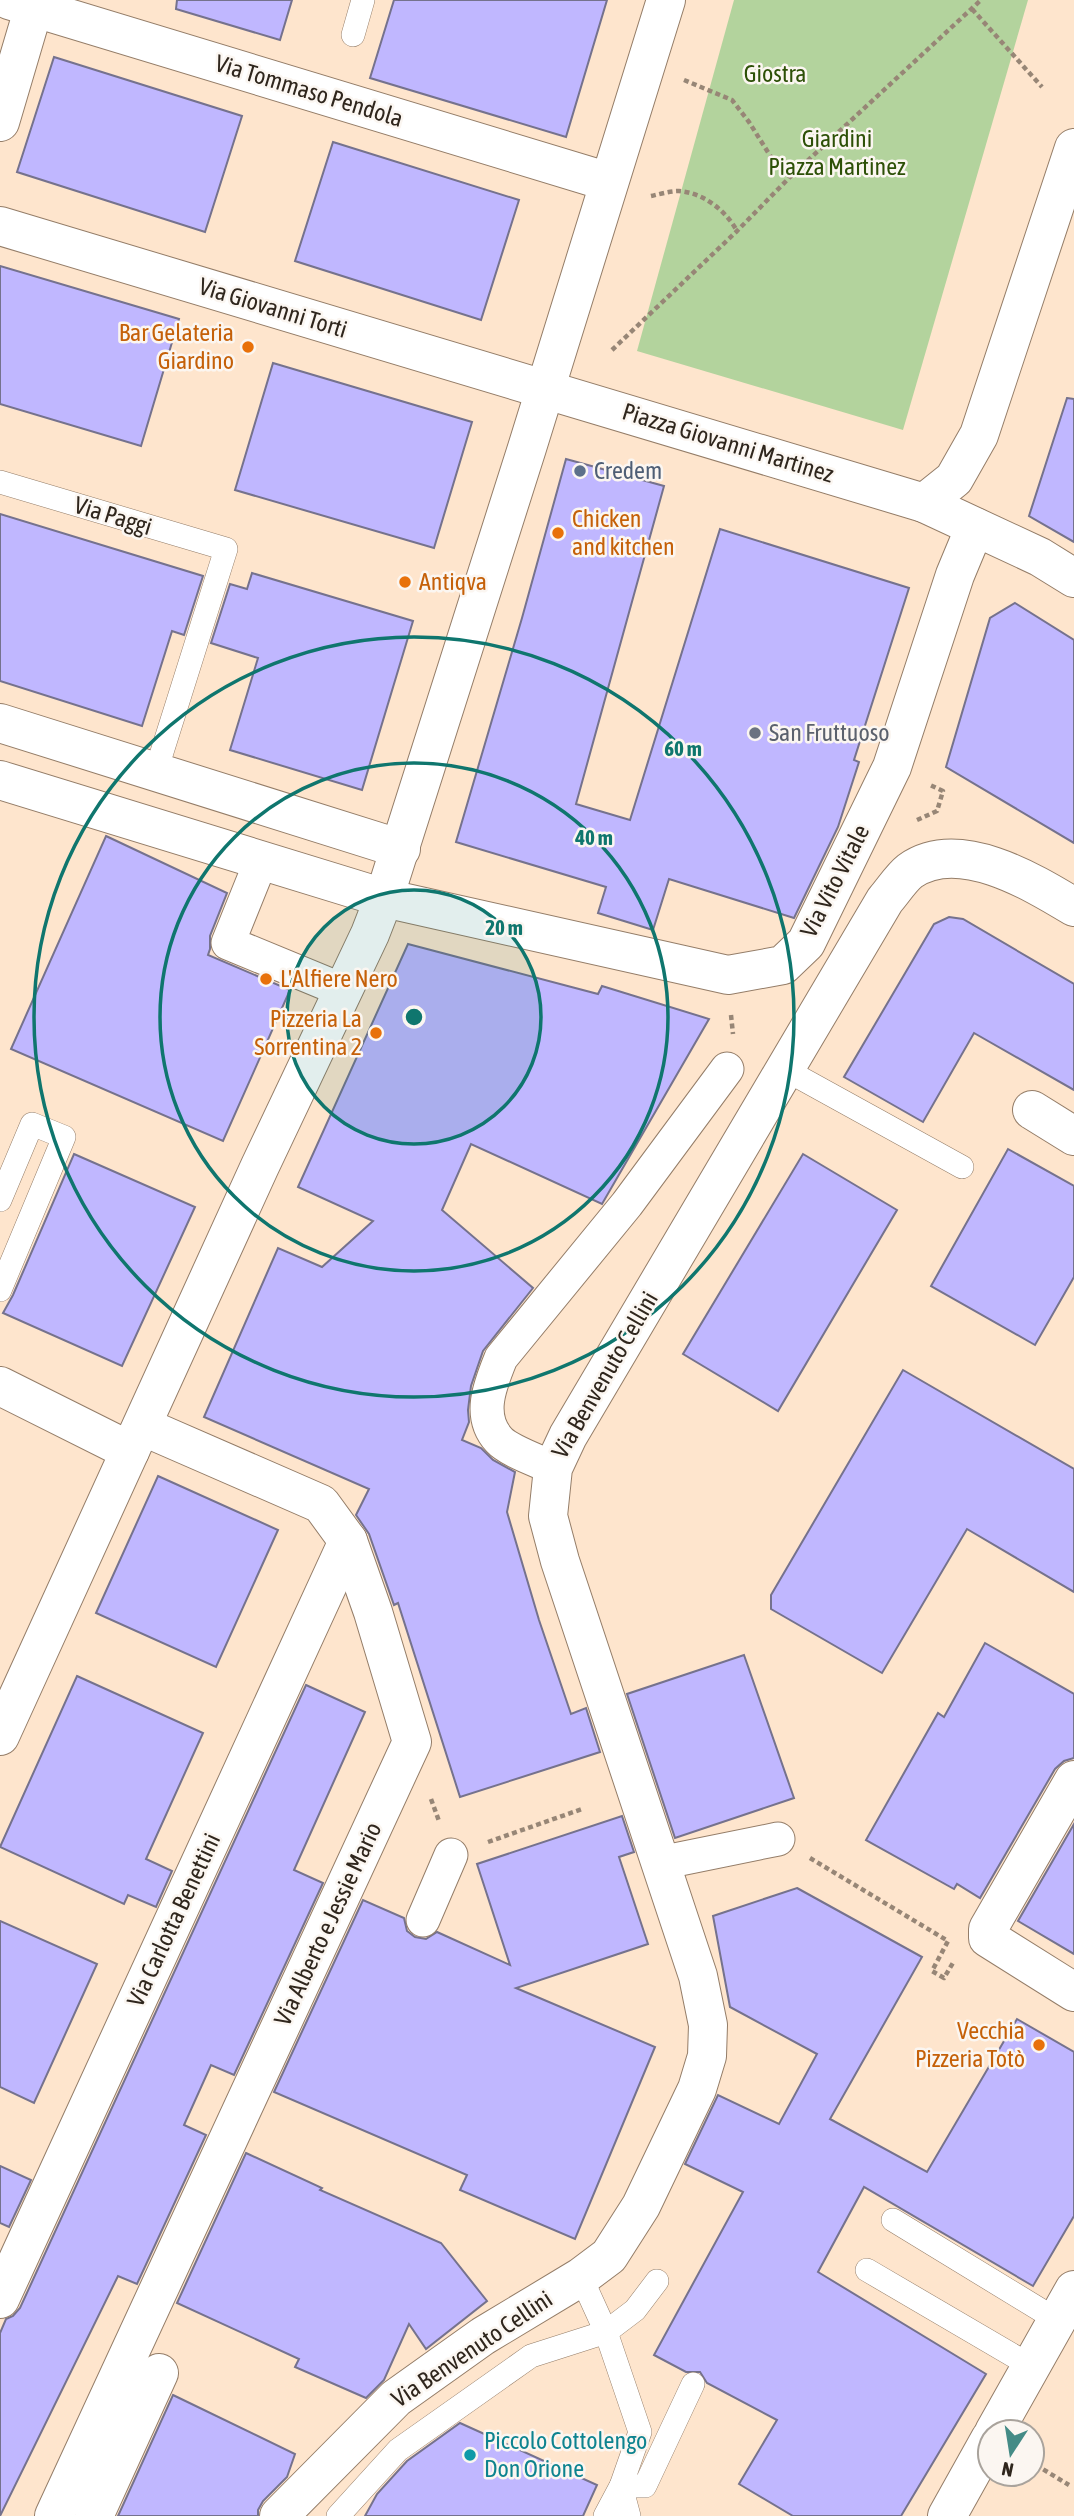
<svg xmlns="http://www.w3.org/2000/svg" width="1074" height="2516" font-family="'Asap Condensed',sans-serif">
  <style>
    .green { fill: #b3d39d }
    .building { fill: #c0b7ff; stroke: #75728d; stroke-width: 2 }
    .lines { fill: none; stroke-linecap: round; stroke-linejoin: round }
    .service-casing { stroke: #947d68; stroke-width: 24 }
    .pedestrian-casing { stroke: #947d68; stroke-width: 35 }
    .minor-casing { stroke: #947d68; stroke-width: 40 }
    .tertiary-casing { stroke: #947d68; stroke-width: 40 }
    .path { stroke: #978676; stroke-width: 4.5; stroke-dasharray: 5 3.5; stroke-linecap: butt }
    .service { stroke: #fff; stroke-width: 23 }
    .pedestrian { stroke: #fff; stroke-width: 33 }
    .minor { stroke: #fff; stroke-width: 38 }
    .tertiary { stroke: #fff; stroke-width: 38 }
    .ring { fill: none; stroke: #0f766e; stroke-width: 3.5 }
    .food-dot { fill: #e8710a; stroke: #fbf6f1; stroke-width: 2.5 }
    .service-dot { fill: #5c6f8a; stroke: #fbf6f1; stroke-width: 2.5 }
    .worship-dot { fill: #6b7280; stroke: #fbf6f1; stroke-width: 2.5 }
    .culture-dot { fill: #0f9aa8; stroke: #fbf6f1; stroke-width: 2.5 }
    .labels { text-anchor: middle; stroke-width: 5; stroke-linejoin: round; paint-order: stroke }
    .park-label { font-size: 24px; fill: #2d5007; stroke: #fbf6f1 }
    .street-label { font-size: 24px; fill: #2f261d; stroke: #fbf6f1 }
    .food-label { font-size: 24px; fill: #c56008; stroke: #fbf6f1; text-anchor: end }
    .service-label { font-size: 24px; fill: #4e5e75; stroke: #fbf6f1; text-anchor: start }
    .worship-label { font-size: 24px; fill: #5b616d; stroke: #fbf6f1; text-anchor: start }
    .culture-label { font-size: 24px; fill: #0d838f; stroke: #fbf6f1; text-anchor: start }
    .centre { fill: #0f766e; stroke: #fbf6f1; stroke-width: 3.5 }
    .ring-label { font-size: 21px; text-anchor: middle; font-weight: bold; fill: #0f766e; stroke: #fbf6f1; stroke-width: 5; stroke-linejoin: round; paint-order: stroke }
  </style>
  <rect width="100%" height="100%" fill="#fee5cd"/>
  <!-- green -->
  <polygon class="green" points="734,0 1028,0 903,430 637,351"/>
  <!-- building -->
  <g class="building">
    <polygon points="177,0 292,0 280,40 176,9"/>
    <polygon points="394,0 607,0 566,137 370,78"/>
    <polygon points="54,57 242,116 205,232 17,172"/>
    <polygon points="333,142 519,200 481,320 295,261"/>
    <polygon points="0,266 179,319 141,446 0,404"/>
    <polygon points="273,363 472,422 434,548 235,490"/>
    <polygon points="1067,398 1074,399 1074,542 1029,516"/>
    <polygon points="566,459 664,486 576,804 630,820 720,529 909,588 854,760 859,762 838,827 794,918 669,879 653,930 598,913 606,887 456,842 522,618"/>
    <polygon points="0,514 203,576 184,635 172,631 142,726 0,681"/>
    <polygon points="252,573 413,621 362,790 230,750 258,658 211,643 230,584 247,589"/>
    <polygon points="1015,603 1074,640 1074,843 946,767 990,618"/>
    <polygon points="106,836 227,893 210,936 210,949 208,955 290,990 223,1141 11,1049"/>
    <polygon points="949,917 963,919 1074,984 1074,1090 974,1033 923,1122 844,1077 934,924"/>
    <polygon points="408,944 598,994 602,986 709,1019 602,1204 471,1144 442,1210 533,1288 483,1351 471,1386 468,1410 469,1422 462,1440 481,1448 493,1460 515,1472 507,1512 539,1620 571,1714 586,1708 600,1752 460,1797 398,1603 394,1605 369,1534 356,1515 369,1489 204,1417 278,1248 322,1267 373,1221 298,1187"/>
    <polygon points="1008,1149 1074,1186 1074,1277 1035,1345 931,1286"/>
    <polygon points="74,1154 195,1207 122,1366 3,1313 13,1295"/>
    <polygon points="803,1154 897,1210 778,1411 683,1354"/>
    <polygon points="903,1370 1074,1469 1074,1592 967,1529 882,1673 771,1609 771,1595"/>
    <polygon points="158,1476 278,1530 216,1667 96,1613"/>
    <polygon points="985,1643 1074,1694 1074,1758 1064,1761 1055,1769 980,1898 957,1884 954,1889 866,1840 938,1713 944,1717"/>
    <polygon points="744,1655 794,1798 675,1838 627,1694"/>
    <polygon points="77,1676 203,1733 146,1859 172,1871 156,1907 128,1895 124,1904 0,1847"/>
    <polygon points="306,1685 365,1712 294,1870 323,1883 234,2075 211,2065 184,2125 206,2135 137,2284 118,2276 0,2516 0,2333 6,2319 13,2316 20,2308"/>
    <polygon points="622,1816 634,1852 619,1857 648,1944 516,1988 655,2047 575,2239 460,2190 467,2175 274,2092 363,1900 404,1918 407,1931 415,1937 426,1939 437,1932 510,1965 477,1864"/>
    <polygon points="1074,1824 1074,1954 1018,1921"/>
    <polygon points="797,1888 922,1957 830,2119 927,2172 1017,2019 1074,2052 1074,2216 1033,2286 864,2187 818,2272 986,2374 901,2516 793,2516 739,2484 777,2420 707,2383 700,2372 686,2372 654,2355 743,2192 685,2164 718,2095 779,2124 817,2054 730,2007 713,1916"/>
    <polygon points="0,1921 97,1964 34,2103 0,2087"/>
    <polygon points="246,2153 322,2188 320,2190 441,2243 487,2301 426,2349 409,2324 384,2380 366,2398 295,2367 299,2359 177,2303"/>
    <polygon points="0,2166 31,2180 9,2227 0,2223"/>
    <polygon points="173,2395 295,2454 287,2477 263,2501 258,2510 258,2516 118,2516"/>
    <polygon points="460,2423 597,2485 583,2516 365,2516 377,2494 407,2461"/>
  </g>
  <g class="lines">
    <defs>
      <g id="service">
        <polyline points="353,35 363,0"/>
        <polyline points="0,482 226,549 156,771"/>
        <polyline points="786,1070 962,1167"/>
        <polyline points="0,1200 32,1124 64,1137 0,1290"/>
        <polyline points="893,2220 1057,2320"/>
        <polyline points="867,2270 1031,2366"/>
        <polyline points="581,2277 606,2332 640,2432 621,2486 605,2516"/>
        <polyline points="338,2516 398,2450 531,2356 606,2332 635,2310 657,2281"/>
        <polyline points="629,2516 621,2486 645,2486 693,2384"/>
      </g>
      <g id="pedestrian">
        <polyline points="261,861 228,943 342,990"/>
        <path d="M 553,1468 C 539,1461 509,1451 499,1440 C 477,1416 490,1385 501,1358 L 627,1204 L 727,1069"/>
        <polyline points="660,1863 778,1839"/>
        <polyline points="423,1920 451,1855"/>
      </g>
      <g id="minor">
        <polyline points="9,0 609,182"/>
        <polyline points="0,122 36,0"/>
        <polyline points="924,503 1040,557 1074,578"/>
        <polyline points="0,723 401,849"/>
        <polyline points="0,780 384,898 728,975 783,965 806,943 892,767 955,575 975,527"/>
        <polyline points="1032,1110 1074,1136"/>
        <polyline points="0,1386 130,1451"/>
        <polyline points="1074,1780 988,1929 988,1938 1074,1992"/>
        <polyline points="0,2299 348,1541"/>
        <polyline points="994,2432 1074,2290"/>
        <polyline points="54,2516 412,1742 373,1612 348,1541 321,1504 142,1426"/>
        <polyline points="94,2516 159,2373"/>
        <path d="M 279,2516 L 396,2398 L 483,2336 L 581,2277 L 609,2256 L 641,2206 L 697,2089 L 707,2056 L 708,2025 L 698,1976 L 560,1561 L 548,1516 L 553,1468 L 568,1436 L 885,900 C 893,891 901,878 910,871 C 958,837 1031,881 1074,907"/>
        <polyline points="947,2516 990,2439"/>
      </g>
      <g id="tertiary">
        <polyline points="0,226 924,503 954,479 979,435 1074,148"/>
        <polyline points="0,1736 260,1166 370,934 384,898 527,448 666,0"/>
      </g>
    </defs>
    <!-- service casing -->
    <use href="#service" class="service-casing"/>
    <!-- pedestrian casing -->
    <use href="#pedestrian" class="pedestrian-casing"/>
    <!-- minor casing -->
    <use href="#minor" class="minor-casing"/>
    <!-- tertiary casing -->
    <use href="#tertiary" class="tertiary-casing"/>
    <!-- path -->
    <g class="path">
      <polyline points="972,9 1042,87"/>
      <polyline points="684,80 732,100 749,122 771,157 790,177"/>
      <path d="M 651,196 C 660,194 670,191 679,191 C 704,193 726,211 737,231"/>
      <polyline points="612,350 737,231 790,177 981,0"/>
      <polyline points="917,820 937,811 943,791 930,785"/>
      <polyline points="731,1015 733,1034"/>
      <polyline points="431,1799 439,1821"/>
      <polyline points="488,1842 582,1809"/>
      <polyline points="810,1858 948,1941 932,1971 944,1978 954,1961"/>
      <polyline points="1036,2465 1069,2485"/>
    </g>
    <!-- service -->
    <use href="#service" class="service"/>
    <!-- pedestrian -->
    <use href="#pedestrian" class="pedestrian"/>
    <!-- minor -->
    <use href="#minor" class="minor"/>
    <!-- tertiary -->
    <use href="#tertiary" class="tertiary"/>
  </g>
  <!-- distance rings -->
  <circle cx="414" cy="1017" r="127" fill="#0f766e" fill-opacity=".12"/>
  <g class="ring">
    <circle cx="414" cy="1017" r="127"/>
    <circle cx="414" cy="1017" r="254"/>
    <circle cx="414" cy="1017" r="380"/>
  </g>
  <!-- markers -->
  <g class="food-dot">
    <circle cx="248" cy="347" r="7"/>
    <circle cx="558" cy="533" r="7"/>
    <circle cx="405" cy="582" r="7"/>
    <circle cx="266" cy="979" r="7"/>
    <circle cx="376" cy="1033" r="7"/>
    <circle cx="1039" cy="2045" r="7"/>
  </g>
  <circle class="service-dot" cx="580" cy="471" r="7"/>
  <circle class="worship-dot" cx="755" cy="733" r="7"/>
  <circle class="culture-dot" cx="470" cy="2455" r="7"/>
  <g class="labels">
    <!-- park labels -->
    <g class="park-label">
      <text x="775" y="82">Giostra</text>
      <text x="837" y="147">Giardini<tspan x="837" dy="28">Piazza Martinez</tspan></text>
    </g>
    <!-- street labels -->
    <g class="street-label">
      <text transform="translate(309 91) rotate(17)" y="8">Via Tommaso Pendola</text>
      <text transform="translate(273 308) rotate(17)" y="8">Via Giovanni Torti</text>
      <text transform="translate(728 443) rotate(17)" y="8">Piazza Giovanni Martinez</text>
      <text transform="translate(113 516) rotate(17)" y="8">Via Paggi</text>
      <text transform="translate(835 881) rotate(-63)" y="8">Via Vito Vitale</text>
      <text transform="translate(605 1375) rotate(-60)" y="8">Via Benvenuto Cellini</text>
      <text transform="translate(174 1920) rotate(-65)" y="8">Via Carlotta Benettini</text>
      <text transform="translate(328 1924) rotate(-65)" y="8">Via Alberto e Jessie Mario</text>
      <text transform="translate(472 2349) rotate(-34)" y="8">Via Benvenuto Cellini</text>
    </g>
    <!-- food labels -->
    <g class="food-label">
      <text x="234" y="341">Bar Gelateria<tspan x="234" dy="28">Giardino</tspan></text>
      <text x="572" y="527" text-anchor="start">Chicken<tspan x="572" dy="28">and kitchen</tspan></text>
      <text x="419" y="590" text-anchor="start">Antiqva</text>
      <text x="280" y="987" text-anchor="start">L'Alfiere Nero</text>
      <text x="362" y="1027">Pizzeria La<tspan x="362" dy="28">Sorrentina 2</tspan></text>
      <text x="1025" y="2039">Vecchia<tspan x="1025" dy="28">Pizzeria Totò</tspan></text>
    </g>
    <!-- service labels -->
    <g class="service-label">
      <text x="594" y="479">Credem</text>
    </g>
    <!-- worship labels -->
    <g class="worship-label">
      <text x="769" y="741">San Fruttuoso</text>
    </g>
    <!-- culture labels -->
    <g class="culture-label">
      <text x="484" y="2449">Piccolo Cottolengo<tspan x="484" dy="28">Don Orione</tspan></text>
    </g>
  </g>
  <circle cx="414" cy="1017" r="10" class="centre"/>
  <g class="ring-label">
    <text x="683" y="756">60 m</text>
    <text x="594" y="845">40 m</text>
    <text x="504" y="935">20 m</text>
  </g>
  <!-- north arrow -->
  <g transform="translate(1011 2453) rotate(192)"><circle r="33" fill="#fbf6f1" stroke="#a9a39c" stroke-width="2"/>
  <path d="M0-5L12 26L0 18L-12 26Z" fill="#448b86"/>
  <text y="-10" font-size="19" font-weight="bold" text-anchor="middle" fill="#2f261d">N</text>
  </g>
</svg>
